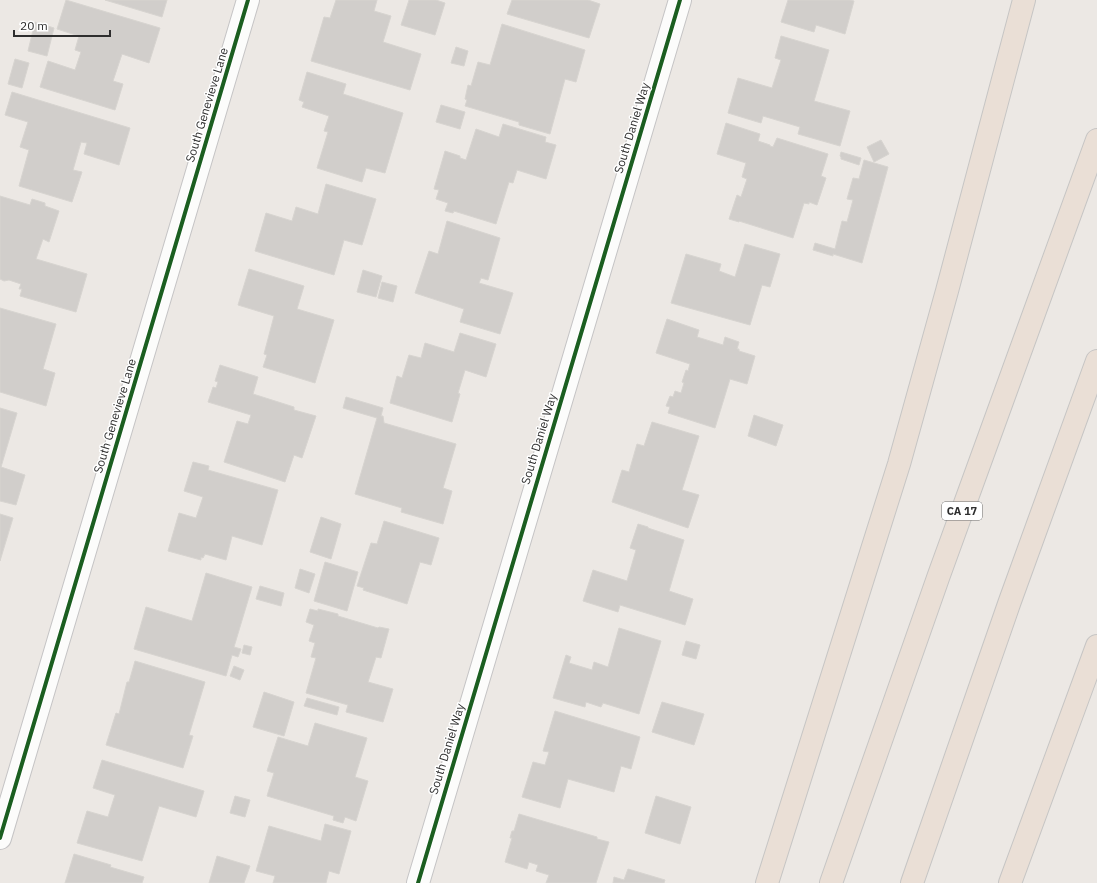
<svg xmlns="http://www.w3.org/2000/svg" width="1097" height="883" font-family="'IBM Plex Sans',sans-serif">
  <style>
    .building { fill: #d1cecb; stroke: #d7d4d0 }
    .lines { fill: none; stroke-linecap: round; stroke-linejoin: round }
    .minor-casing { stroke: #c5c4c5; stroke-width: 24 }
    .motorway-casing { stroke: #c6c5c4; stroke-width: 24 }
    .minor { stroke: #fcfcfb; stroke-width: 22 }
    .motorway { stroke: #eadfd6; stroke-width: 22 }
    .cycleway-casing { stroke: #fff; stroke-width: 6 }
    .cycleway { stroke: #1b5e20; stroke-width: 4 }
    .labels { text-anchor: middle; stroke-width: 3; stroke-linejoin: round; paint-order: stroke }
    .shield { fill: #fff; stroke: #6d6d6d; stroke-width: 1 }
    .shield-label { font-size: 11px; font-weight: bold; fill: #2e2e2e }
    .street-label { font-size: 12px; fill: #2e2e2e; stroke: #fff }
  </style>
  <rect width="100%" height="100%" fill="#ece8e4"/>
  <!-- building -->
  <g class="building">
    <polygon points="66,0 160,28 149,63 122,54 113,81 123,84 115,110 40,87 48,61 75,70 81,52 75,50 79,36 57,29"/>
    <polygon points="105,0 167,0 162,17"/>
    <polygon points="336,0 377,0 374,11 391,16 383,42 421,54 410,90 311,61 324,17 330,18"/>
    <polygon points="409,0 436,0 445,3 435,35 401,25"/>
    <polygon points="512,0 588,0 600,4 589,38 507,14"/>
    <polygon points="788,0 850,0 854,1 845,34 816,25 814,32 781,22"/>
    <polygon points="35,22 54,28 47,56 28,51"/>
    <polygon points="502,24 585,50 576,82 565,79 550,134 519,125 519,122 465,106 467,100 465,99 468,85 471,86 478,62 490,65"/>
    <polygon points="781,36 829,50 814,101 850,111 840,146 798,134 800,127 763,116 761,123 728,113 738,78 772,88 781,60 775,58"/>
    <polygon points="456,47 468,51 464,66 451,63"/>
    <polygon points="15,59 29,63 22,88 8,84"/>
    <polygon points="307,72 346,84 343,94 403,113 385,173 366,168 362,182 317,168 328,132 324,131 329,116 302,107 304,102 299,100"/>
    <polygon points="12,92 130,128 119,165 84,154 87,143 81,142 73,170 82,172 72,202 19,186 29,150 20,147 28,122 5,115"/>
    <polygon points="441,105 465,112 460,129 436,122"/>
    <polygon points="726,123 760,134 758,141 770,145 770,146 773,147 777,138 828,154 821,176 826,178 817,205 809,202 809,204 804,203 793,238 739,221 739,222 729,219 737,195 741,197 747,179 742,177 746,163 717,154"/>
    <polygon points="503,124 546,137 545,142 556,145 546,179 517,170 513,183 509,182 496,224 454,211 453,213 445,211 448,203 436,199 439,190 434,189 445,151 460,156 460,158 466,160 476,129 499,137"/>
    <polygon points="881,140 889,154 874,162 867,147"/>
    <polygon points="841,152 861,158 859,165 841,159 841,157 840,156"/>
    <polygon points="864,160 888,167 862,263 833,254 833,256 813,250 815,243 835,249 842,221 847,222 853,200 847,199 853,178 859,179"/>
    <polygon points="326,184 376,199 362,245 344,240 334,275 255,251 266,213 292,221 296,207 318,214"/>
    <polygon points="0,196 30,205 32,199 45,203 45,206 59,211 49,242 43,239 36,259 87,274 76,312 20,296 22,289 19,289 21,284 9,280 4,281 0,279"/>
    <polygon points="447,221 500,238 488,280 481,278 479,283 513,293 500,334 460,322 464,309 415,293 429,251 438,254"/>
    <polygon points="745,244 780,254 770,287 762,285 750,325 671,303 686,254 721,264 719,271 735,277"/>
    <polygon points="249,269 304,286 297,309 334,320 315,383 263,367 267,355 264,354 274,316 238,305"/>
    <polygon points="363,270 382,276 376,297 357,292"/>
    <polygon points="382,282 397,286 393,302 378,298"/>
    <polygon points="0,308 56,324 43,369 55,373 46,406 0,392"/>
    <polygon points="667,319 699,330 697,337 723,345 725,337 739,342 737,349 739,349 739,351 755,356 747,384 730,379 715,428 668,413 670,407 666,406 670,396 673,397 675,391 681,393 684,383 682,382 686,370 688,371 690,364 656,353"/>
    <polygon points="460,333 496,344 486,377 465,370 458,393 460,394 452,422 390,403 397,376 402,378 409,355 421,358 425,343 454,352"/>
    <polygon points="220,365 258,377 253,394 294,407 294,410 316,416 302,458 294,455 285,482 224,462 237,421 248,424 251,415 208,402 213,387 216,388 218,382 215,381"/>
    <polygon points="346,397 383,408 381,416 383,416 384,423 456,444 443,488 452,491 443,524 401,512 402,508 355,494 377,418 343,408"/>
    <polygon points="0,408 17,413 1,467 25,475 16,505 0,501"/>
    <polygon points="754,415 783,425 776,446 748,436"/>
    <polygon points="652,422 699,436 682,490 699,495 688,528 612,502 622,470 629,472 637,444 644,446"/>
    <polygon points="193,462 209,466 208,470 278,490 262,545 232,536 226,560 205,554 203,558 201,557 201,560 168,551 179,513 196,518 203,497 184,491"/>
    <polygon points="0,514 13,518 0,561"/>
    <polygon points="321,517 341,524 331,559 310,552"/>
    <polygon points="384,521 439,538 431,565 420,562 407,604 363,590 364,588 357,586 371,543 377,544"/>
    <polygon points="638,524 648,527 648,528 684,540 669,591 693,599 685,625 620,605 618,612 583,601 593,570 627,581 636,550 630,548"/>
    <polygon points="325,562 358,572 347,611 314,601"/>
    <polygon points="300,569 315,574 309,593 295,588"/>
    <polygon points="206,573 252,587 234,647 241,649 238,657 232,655 226,676 134,649 146,607 192,621"/>
    <polygon points="260,586 284,593 281,606 256,599"/>
    <polygon points="310,609 318,611 318,609 338,614 338,616 378,628 379,627 389,629 381,658 376,657 368,682 393,689 383,722 346,712 348,705 306,693 316,658 311,657 315,643 309,641 314,625 306,622"/>
    <polygon points="619,628 661,641 639,714 603,703 601,707 586,702 585,707 553,698 566,655 571,657 569,663 592,670 594,662 608,667"/>
    <polygon points="686,641 700,645 696,659 682,655"/>
    <polygon points="244,645 252,647 250,655 242,653"/>
    <polygon points="135,661 205,682 189,735 193,736 183,768 106,745 116,713 119,714 127,682 129,682"/>
    <polygon points="234,666 244,670 240,680 230,676"/>
    <polygon points="264,692 294,702 284,736 253,727"/>
    <polygon points="307,698 339,707 337,715 304,706"/>
    <polygon points="662,702 704,714 694,745 652,732"/>
    <polygon points="555,711 640,737 631,769 621,766 614,792 568,779 560,808 522,797 533,762 545,765 549,752 543,751"/>
    <polygon points="315,723 367,738 355,777 368,781 356,821 345,817 343,823 333,820 334,816 267,796 274,773 267,771 278,737 308,746"/>
    <polygon points="102,760 204,791 196,817 159,806 142,861 77,843 87,811 108,817 115,795 93,788"/>
    <polygon points="235,796 250,800 245,817 230,813"/>
    <polygon points="656,796 691,807 680,844 645,833"/>
    <polygon points="519,814 597,837 597,839 609,842 596,883 546,883 549,875 536,871 538,865 529,862 527,869 505,862 512,838 510,838 512,831 514,831"/>
    <polygon points="325,824 351,831 339,874 329,871 326,883 273,883 275,876 256,871 269,826 321,841"/>
    <polygon points="74,854 111,865 110,867 144,877 142,883 65,883"/>
    <polygon points="217,856 250,866 244,883 209,883"/>
    <polygon points="628,869 665,880 664,883 613,883 614,877 624,880"/>
  </g>
  <g class="lines">
    <defs>
      <g id="minor">
        <polyline points="0,838 248,0"/>
        <polyline points="418,883 680,0"/>
      </g>
      <g id="motorway">
        <polyline points="767,883 899,464 947,291 1024,0"/>
        <polyline points="831,883 939,575 1097,140"/>
        <polyline points="912,883 1010,601 1097,361"/>
        <polyline points="1010,883 1097,646"/>
      </g>
    </defs>
    <!-- minor casing -->
    <use href="#minor" class="minor-casing"/>
    <!-- motorway casing -->
    <use href="#motorway" class="motorway-casing"/>
    <!-- minor -->
    <use href="#minor" class="minor"/>
    <!-- motorway -->
    <use href="#motorway" class="motorway"/>
    <defs>
      <g id="cycleway">
        <polyline points="0,838 248,0"/>
        <polyline points="418,883 680,0"/>
      </g>
    </defs>
    <!-- cycleway casing -->
    <use href="#cycleway" class="cycleway-casing"/>
    <!-- cycleway -->
    <use href="#cycleway" class="cycleway"/>
  </g>
  <g class="labels">
    <!-- shield labels -->
    <rect class="shield" x="942" y="502" width="40" height="18" rx="3"/>
    <g class="shield-label">
      <text x="962" y="515">CA 17</text>
    </g>
    <!-- street labels -->
    <g class="street-label">
      <text transform="translate(207 105) rotate(-73)" y="4">South Genevieve Lane</text>
      <text transform="translate(632 128) rotate(-73)" y="4">South Daniel Way</text>
      <text transform="translate(115 416) rotate(-73)" y="4">South Genevieve Lane</text>
      <text transform="translate(539 439) rotate(-73)" y="4">South Daniel Way</text>
      <text transform="translate(447 749) rotate(-73)" y="4">South Daniel Way</text>
    </g>
  </g>
  <!-- scale -->
  <path d="M14 30v6h96v-6" fill="none" stroke="#2e2e2e" stroke-width="2"/>
  <text x="20" y="30" font-size="12" fill="#2e2e2e" stroke="#ffffff" stroke-width="3" paint-order="stroke">20 m</text>
</svg>
